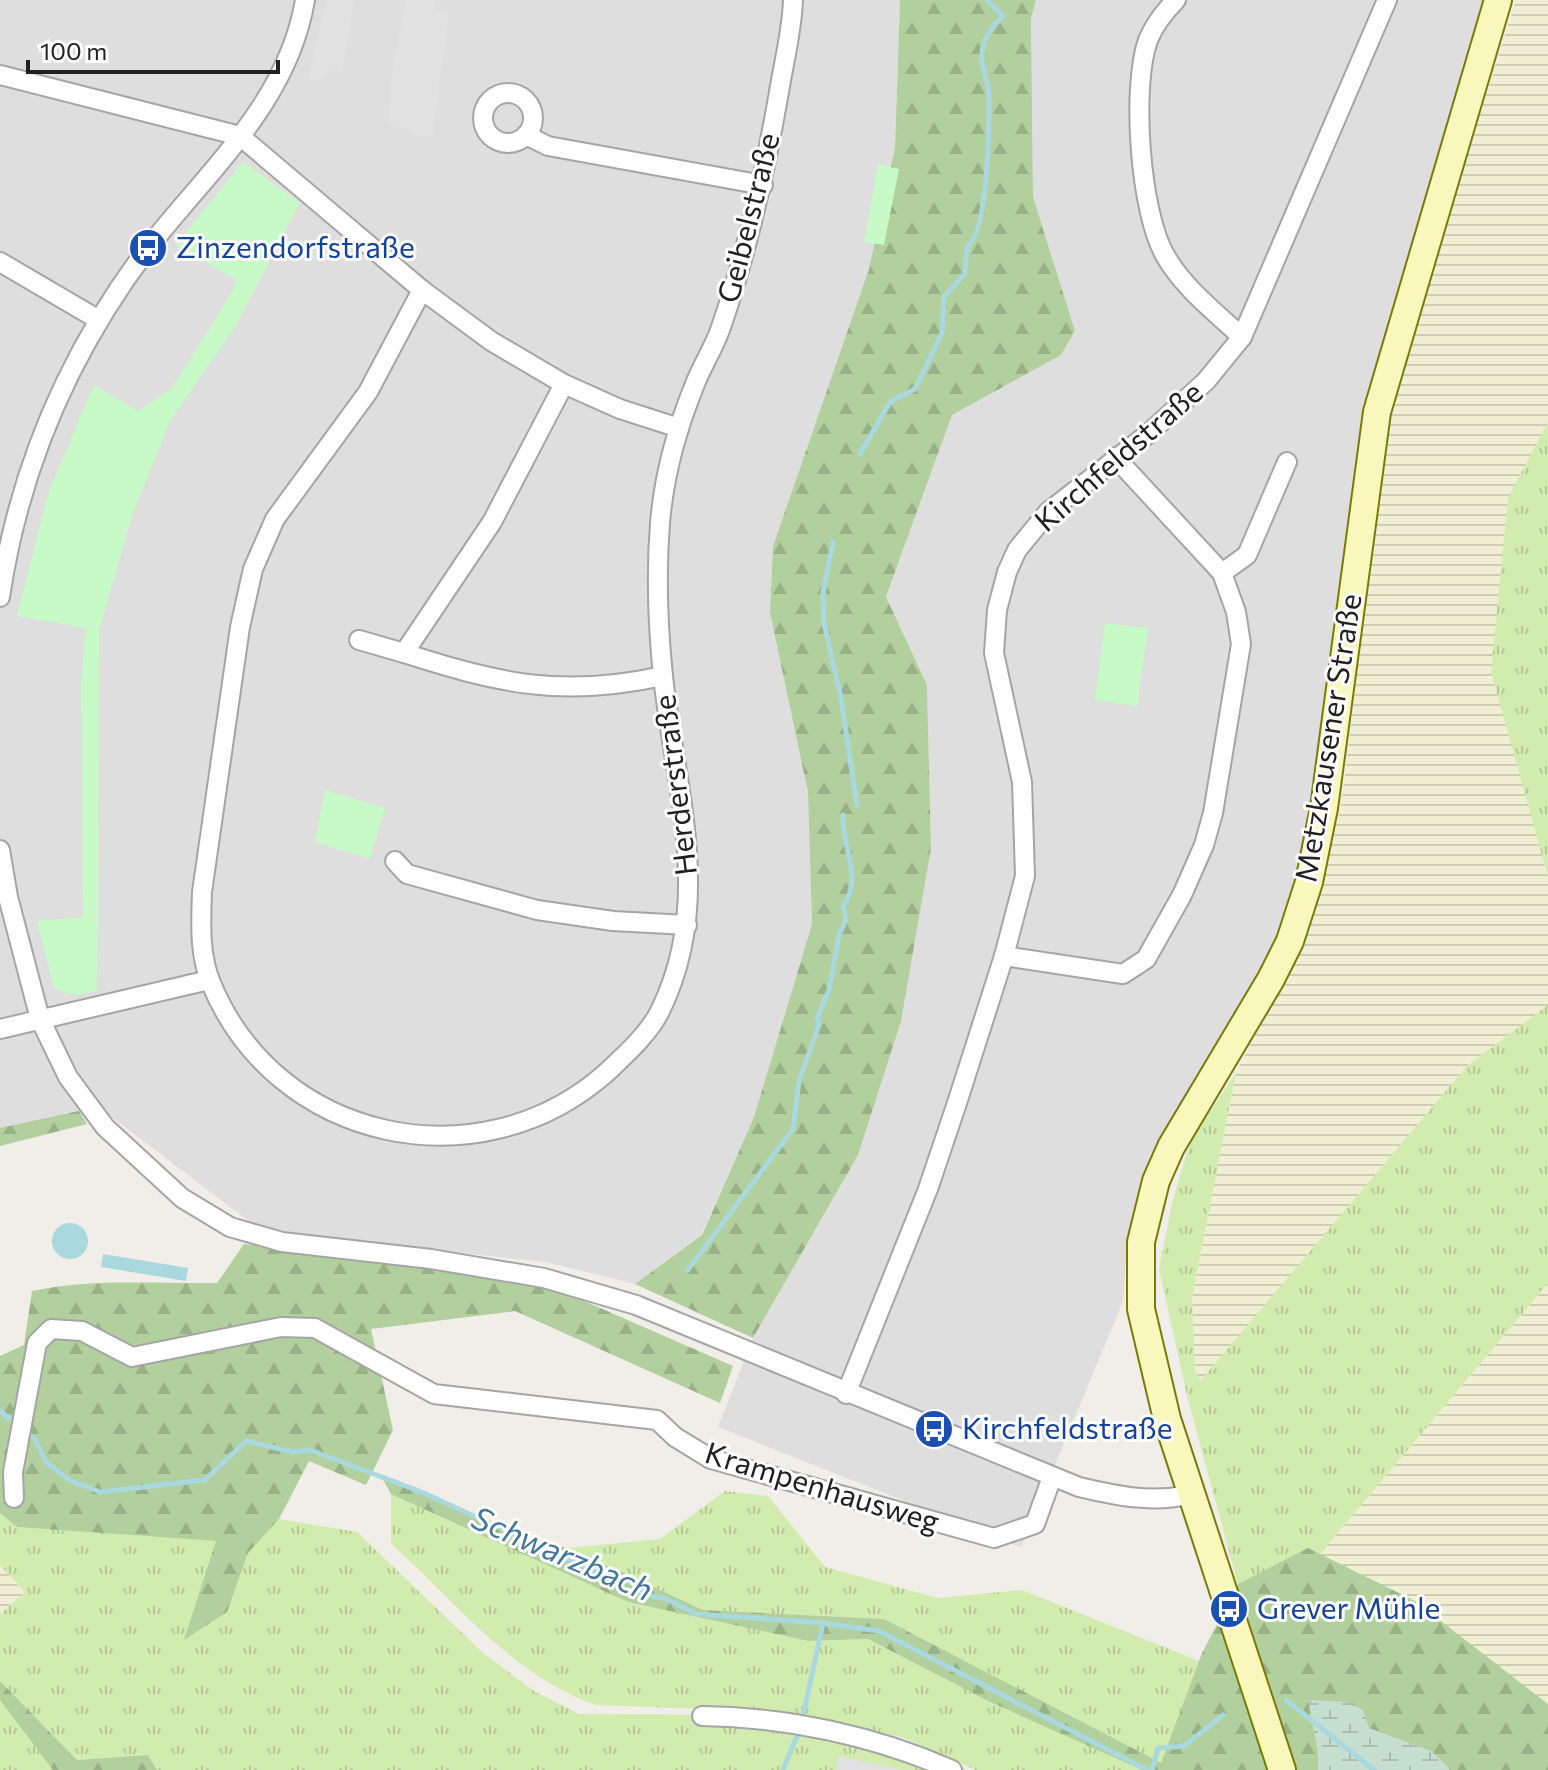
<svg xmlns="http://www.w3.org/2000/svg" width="1548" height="1770" font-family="Commissioner,sans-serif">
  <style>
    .residential { fill: #dfdede }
    .farmland { fill: url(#farmland-rules) }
    .grass { fill: url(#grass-tufts) }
    .forest { fill: url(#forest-firs) }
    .wetland { fill: url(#wetland-marsh) }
    .park { fill: #c7fac6 }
    .parking { fill: #e1e1e1 }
    .water { fill: #a9d8df }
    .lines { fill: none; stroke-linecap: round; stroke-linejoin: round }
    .stream { stroke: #a9d8df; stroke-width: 5 }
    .minor-casing { stroke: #a5a5a5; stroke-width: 22 }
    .secondary-casing { stroke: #7a7b05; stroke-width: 30 }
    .minor { stroke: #fff; stroke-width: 18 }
    .secondary { stroke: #faf7bd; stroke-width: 26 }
    .labels { text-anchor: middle; stroke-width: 6; stroke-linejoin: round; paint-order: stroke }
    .street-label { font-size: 30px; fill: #212121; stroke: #fff }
    .transit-label { font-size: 30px; fill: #164399; stroke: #fff; text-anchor: start }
    .water-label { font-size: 32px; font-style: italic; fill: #43779a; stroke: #fff }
  </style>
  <defs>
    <pattern id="farmland-rules" width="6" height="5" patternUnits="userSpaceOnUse" patternTransform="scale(2)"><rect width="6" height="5" fill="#f0efd4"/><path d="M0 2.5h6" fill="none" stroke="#cecdb6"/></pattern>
    <pattern id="grass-tufts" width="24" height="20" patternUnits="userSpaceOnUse" patternTransform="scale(2)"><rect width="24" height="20" fill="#d2ebae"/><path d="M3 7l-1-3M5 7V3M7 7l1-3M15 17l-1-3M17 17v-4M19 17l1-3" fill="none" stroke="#b4c995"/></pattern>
    <pattern id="forest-firs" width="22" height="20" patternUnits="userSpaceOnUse" patternTransform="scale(2)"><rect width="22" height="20" fill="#b1d09d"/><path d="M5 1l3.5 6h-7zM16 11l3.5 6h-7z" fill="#98b287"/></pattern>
    <pattern id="wetland-marsh" width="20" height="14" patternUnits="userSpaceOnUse" patternTransform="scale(2)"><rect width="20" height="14" fill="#c5dfd1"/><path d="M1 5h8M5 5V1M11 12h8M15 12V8" fill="none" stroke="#a9bfb3"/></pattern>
  </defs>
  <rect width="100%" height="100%" fill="#f1ede8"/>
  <!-- residential -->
  <g class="residential">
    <polygon points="0,0 900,0 895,148 869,269 773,546 770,614 808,792 812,924 754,1117 701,1235 635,1284 545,1262 262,1231 101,1109 0,1128"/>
    <polygon points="1036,0 1487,0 1375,369 1355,477 1321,759 1297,893 1264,968 1142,1183 1127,1247 1123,1301 1021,1547 718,1427 753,1338 858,1155 931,848 927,685 886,598 952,415 1061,355 1075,332 1033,197 1031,19"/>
  </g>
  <!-- farmland -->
  <g class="farmland">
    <polygon points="1516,0 1548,0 1548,422 1508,498 1538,837 1548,877 1548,1005 1468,1065 1201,1381 1195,1372 1192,1298 1236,1073 1287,968 1314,903 1341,807 1381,476 1398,375"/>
    <polygon points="1548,1283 1548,1704 1415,1602 1320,1554"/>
    <polygon points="0,1565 25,1593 0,1614"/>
  </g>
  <!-- grass -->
  <g class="grass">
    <polygon points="1548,422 1548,877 1491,672 1508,498"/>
    <polygon points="1548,1005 1548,1283 1320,1554 1307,1549 1238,1584 1188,1400 1159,1269 1173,1199 1191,1140 1236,1073 1192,1298 1195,1372 1201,1380 1468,1065"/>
    <polygon points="725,1491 768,1496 825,1567 937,1598 1022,1590 1199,1661 1161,1764 884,1619 703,1610 569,1548 660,1539"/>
    <path d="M 391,1494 L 628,1602 L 808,1641 L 868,1639 L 990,1702 L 1142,1770 L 976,1770 L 902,1737 L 734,1710 L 596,1705 C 515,1677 453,1601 391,1543 Z"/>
    <polygon points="0,1513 17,1527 217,1541 185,1639 227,1612 248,1553 279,1519 357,1532 483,1653 534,1691 579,1714 731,1715 848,1730 900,1739 966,1770 157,1770 148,1755 77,1760 0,1681 0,1614 25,1592 0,1565"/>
    <polygon points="0,1700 2,1701 53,1770 0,1770"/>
  </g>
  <!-- forest -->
  <g class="forest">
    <polygon points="900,0 1036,0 1031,19 1033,197 1075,331 1061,355 952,415 886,597 927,685 931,848 901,1021 858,1155 753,1338 635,1284 702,1235 754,1117 812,924 808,792 770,613 773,546 869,269 895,148"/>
    <polygon points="79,1111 87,1124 0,1146 0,1128"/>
    <path d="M 244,1244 L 403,1262 L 552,1287 L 733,1366 L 720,1403 L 515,1311 L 371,1329 L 393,1430 L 366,1485 L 309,1461 L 279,1519 L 248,1553 L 227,1612 L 184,1640 L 216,1541 L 17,1527 L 0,1513 L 0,1356 L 24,1345 L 32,1291 C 92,1278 156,1284 217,1283 Z"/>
    <polygon points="380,1474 518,1539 569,1548 703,1610 884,1619 1161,1763 1202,1653 1238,1584 1308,1548 1415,1601 1548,1704 1548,1770 1142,1770 990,1702 868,1639 808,1641 628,1602 391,1494"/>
    <polygon points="0,1681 77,1760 148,1755 157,1770 53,1770 0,1700"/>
  </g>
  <!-- wetland -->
  <polygon class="wetland" points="1308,1700 1345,1702 1363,1710 1369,1728 1431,1751 1451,1770 1318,1770 1318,1752"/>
  <!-- park -->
  <g class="park">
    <polygon points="243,162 300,203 236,325 170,421 133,513 99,630 97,991 72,995 54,988 37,921 83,917 81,681 86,628 17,616 49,491 94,385 138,411 172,388 231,294 237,280 176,245"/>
    <polygon points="878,164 899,169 884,245 864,242"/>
    <polygon points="1105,623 1148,628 1137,706 1095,700"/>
    <polygon points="325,790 385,808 370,859 315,842"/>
  </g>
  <!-- parking -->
  <g class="parking">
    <polygon points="327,0 354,0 342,72 327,70 321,81 308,79"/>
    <polygon points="406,0 435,0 435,10 449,13 432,137 413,135 412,129 389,126 390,84"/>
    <polygon points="838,1756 847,1758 903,1770 836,1770"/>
  </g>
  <!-- water -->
  <g class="water">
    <circle cx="70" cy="1241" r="18"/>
    <polygon points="103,1254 188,1268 186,1281 101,1267"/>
  </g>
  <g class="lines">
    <!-- stream -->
    <g class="stream">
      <path d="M 860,454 L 890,402 L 915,389 L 942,333 L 944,297 L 965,273 L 967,247 C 989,230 989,124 989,95 C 988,81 980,66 982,53 C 984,36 991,28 1003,16 L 987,0"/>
      <polyline points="833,542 823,593 824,623 841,698 857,806"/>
      <path d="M 687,1271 L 793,1129 L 799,1081 L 819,1025 L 817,1018 L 829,990 L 839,935 L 846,919 L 843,906 C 864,878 841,846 843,815"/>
      <polyline points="0,1411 19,1426"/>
      <polyline points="27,1433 35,1439 46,1462 69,1480 100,1492 205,1480 246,1441 293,1452 310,1450 419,1491 599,1573 622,1576 646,1595 667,1599 696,1614 823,1623 879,1631 1147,1770"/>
      <polyline points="1286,1700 1374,1770"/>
      <polyline points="803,1716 823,1623"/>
      <polyline points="783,1770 797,1736"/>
      <polyline points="1152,1770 1158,1748 1184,1746 1223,1715"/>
    </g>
    <defs>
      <g id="minor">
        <path d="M 1176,0 C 1165,11 1154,26 1148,40 C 1131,88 1140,214 1166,257 C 1185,289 1215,312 1242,337"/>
        <polyline points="0,75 240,136 422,290 491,341 564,384 620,409 679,428"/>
        <circle cx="508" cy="118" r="25"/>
        <polyline points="526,135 548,146 763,185"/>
        <polyline points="0,262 99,320"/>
        <path d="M 422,290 L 368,392 L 275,519 L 253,569 L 240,627 L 202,892 C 201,922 199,954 211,983 C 276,1142 479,1185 606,1073 C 625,1055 650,1033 661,1009 C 714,900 675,788 663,676 C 658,627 656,573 660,523 C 664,475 677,428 695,384 C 702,366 713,349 720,330 C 747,253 765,173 779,92 C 784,61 792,31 793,0"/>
        <path d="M 564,384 L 492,522 L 404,653 C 501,684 562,698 663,676"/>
        <polyline points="1222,573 1247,555 1287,462"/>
        <path d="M 0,597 C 19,469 70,351 148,248 C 209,170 288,102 305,0"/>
        <polyline points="359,640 404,653"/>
        <path d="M 0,850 L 8,897 L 40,1019 L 68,1077 L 105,1127 L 182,1198 L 230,1227 L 282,1242 L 431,1259 L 544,1278 L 636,1305 L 1079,1487 C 1118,1496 1149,1503 1189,1495"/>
        <polyline points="395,861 407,874 537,910 613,921 687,925"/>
        <polyline points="1004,956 1123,974 1146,959 1182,895 1204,845 1213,813 1241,644 1236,612 1222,573 1115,457"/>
        <polyline points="0,1029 209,980"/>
        <polyline points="846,1394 928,1189 957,1103 1004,956 1025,876 1022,782 994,653 997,610 1007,572 1017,550 1048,512 1148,434 1206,381 1242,337 1387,0"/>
        <polyline points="14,1498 13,1472 37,1343 51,1329 82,1331 132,1357 281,1327 315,1328 434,1394 657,1420 675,1437 711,1459 994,1538 1035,1524 1052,1477"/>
        <path d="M 702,1716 C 787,1717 875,1736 952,1770"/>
      </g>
      <polyline id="secondary" points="1282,1770 1167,1419 1141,1309 1141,1242 1156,1181 1171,1147 1271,979 1290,941 1309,882 1324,808 1377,412 1498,0"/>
    </defs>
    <!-- minor casing -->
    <use href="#minor" class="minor-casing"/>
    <!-- secondary casing -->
    <use href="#secondary" class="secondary-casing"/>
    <!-- minor -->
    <use href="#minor" class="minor"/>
    <!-- secondary -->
    <use href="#secondary" class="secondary"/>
  </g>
  <!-- icons -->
  <defs>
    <symbol id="bus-disc" viewBox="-11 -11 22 22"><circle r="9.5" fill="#1a4fb4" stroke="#fff"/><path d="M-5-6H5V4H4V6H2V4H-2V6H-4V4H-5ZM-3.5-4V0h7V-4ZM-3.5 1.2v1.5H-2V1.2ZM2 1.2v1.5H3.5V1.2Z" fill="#fff"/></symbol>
  </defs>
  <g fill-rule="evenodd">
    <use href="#bus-disc" x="126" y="226" width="44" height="44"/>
    <use href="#bus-disc" x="912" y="1407" width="44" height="44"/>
    <use href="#bus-disc" x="1207" y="1587" width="44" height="44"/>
  </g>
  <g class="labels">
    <!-- street labels -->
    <g class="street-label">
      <text transform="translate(749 218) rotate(-76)" y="10">Geibelstraße</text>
      <text transform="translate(1119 457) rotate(-41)" y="10">Kirchfeldstraße</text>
      <text transform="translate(1329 738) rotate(-81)" y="10">Metzkausener Straße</text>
      <text transform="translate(676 785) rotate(-97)" y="10">Herderstraße</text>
      <text transform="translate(822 1488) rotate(17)" y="10">Krampenhausweg</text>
    </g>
    <!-- transit labels -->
    <g class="transit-label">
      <text x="176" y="258">Zinzendorfstraße</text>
      <text x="962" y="1439">Kirchfeldstraße</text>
      <text x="1257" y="1619">Grever Mühle</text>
    </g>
    <!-- water labels -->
    <g class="water-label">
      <text transform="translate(562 1554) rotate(23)" y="11">Schwarzbach</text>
    </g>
  </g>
  <!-- scale -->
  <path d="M28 60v12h250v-12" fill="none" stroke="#212121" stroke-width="4"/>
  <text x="40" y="60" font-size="24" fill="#212121" stroke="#ffffff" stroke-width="6" paint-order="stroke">100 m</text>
</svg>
